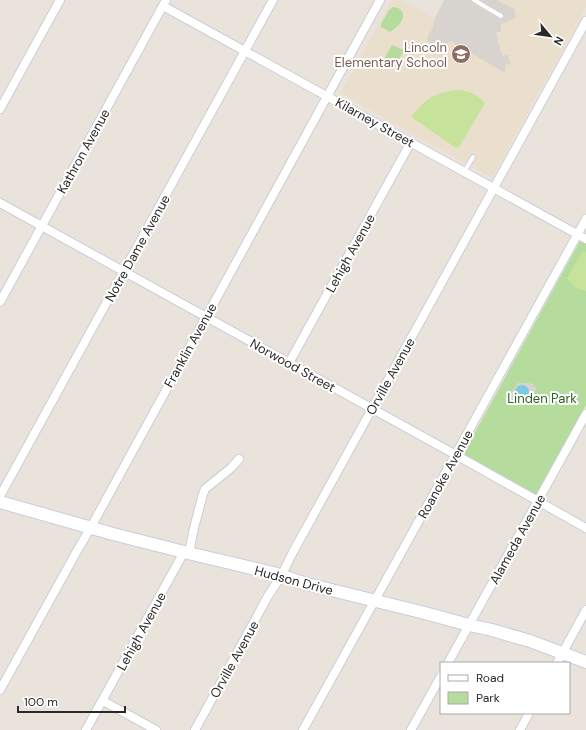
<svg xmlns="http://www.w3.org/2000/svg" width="586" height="730" font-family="'DM Sans',sans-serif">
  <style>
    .education { fill: #eadfcd }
    .green { fill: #b5dc9d }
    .pitch { fill: #c7e29a }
    .plaza { fill: #d7d3ce; fill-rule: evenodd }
    .water { fill: #78cbe3 }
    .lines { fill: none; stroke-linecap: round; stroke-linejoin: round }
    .lane-casing { stroke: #caced9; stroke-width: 5.5 }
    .street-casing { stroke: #caced9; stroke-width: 10 }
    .secondary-casing { stroke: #caced9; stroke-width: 14 }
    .lane { stroke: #fff; stroke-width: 4 }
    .street { stroke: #fff; stroke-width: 8 }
    .secondary { stroke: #fff; stroke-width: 12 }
    .labels { text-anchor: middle; stroke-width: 4; stroke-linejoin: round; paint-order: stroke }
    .education-label { font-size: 13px; fill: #785e54; stroke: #fff; text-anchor: end }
    .street-label { font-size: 13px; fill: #292929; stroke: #fff }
    .park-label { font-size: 13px; fill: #305f20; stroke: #fff }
  </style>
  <rect width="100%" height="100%" fill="#eae3dc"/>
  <!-- education -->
  <polygon class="education" points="392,0 402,0 435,18 444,0 586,0 586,7 494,174 491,177 486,175 389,121 344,95 341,93 342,90"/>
  <!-- green -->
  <g class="green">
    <path d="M 393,7 C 400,7 406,13 402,20 C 400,25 394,29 390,32 L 381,27 L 381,24 L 389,10 Z"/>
    <polygon points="392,45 404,50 396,66 384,59"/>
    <polygon points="580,241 586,244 586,405 537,495 463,454"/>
  </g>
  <!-- pitch -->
  <g class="pitch">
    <path d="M 456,90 C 469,90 476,94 485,103 L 459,147 L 456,148 L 411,117 C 426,99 431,94 456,90 Z"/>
    <polygon points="582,252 586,252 586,291 585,291 574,287 567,278"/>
  </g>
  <!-- plaza -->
  <g class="plaza">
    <polygon points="444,0 497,0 512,8 514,7 516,18 501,24 501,31 496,33 502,56 508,55 510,62 510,64 505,65 505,73 451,41 439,48 433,47 430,43 427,40 428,36 433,28 433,25 435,18"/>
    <path d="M 518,383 L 530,383 L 534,385 L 536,389 L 534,394 L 524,402 L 513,399 L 511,397 L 511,393 ZM 522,386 L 526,387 L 528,394 L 526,398 L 518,397 L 516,396 L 515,391 L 517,387 Z"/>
  </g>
  <!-- water -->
  <circle class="water" cx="522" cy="392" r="7"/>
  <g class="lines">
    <defs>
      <g id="lane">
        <polyline points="474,0 501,16"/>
        <polyline points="464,172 473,157"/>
      </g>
      <g id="street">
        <polyline points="163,6 586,239"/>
        <polyline points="0,109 60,0"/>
        <polyline points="0,203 456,455 586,528"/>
        <polyline points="0,302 166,0"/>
        <polyline points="289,363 411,142"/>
        <polyline points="0,496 273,0"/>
        <polyline points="189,553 194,528 203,494 205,489 231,468 239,459"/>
        <polyline points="448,663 586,414"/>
        <polyline points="557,663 586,610"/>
        <polyline points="0,690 77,551 91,527 380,0"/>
        <polyline points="103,701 156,730"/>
        <polyline points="86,730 184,552"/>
        <polyline points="195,730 268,596 281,576 293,552 586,21"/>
        <polyline points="303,730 586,219"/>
        <polyline points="411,730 441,676"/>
        <polyline points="520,730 529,713"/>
      </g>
      <polyline id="secondary" points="0,502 113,534 184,552 273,573 307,584 421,612 469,625 492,630 530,641 586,662"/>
    </defs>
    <!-- lane casing -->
    <use href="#lane" class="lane-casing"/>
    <!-- street casing -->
    <use href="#street" class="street-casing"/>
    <!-- secondary casing -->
    <use href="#secondary" class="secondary-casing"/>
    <!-- lane -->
    <use href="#lane" class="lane"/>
    <!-- street -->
    <use href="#street" class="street"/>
    <!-- secondary -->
    <use href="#secondary" class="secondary"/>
  </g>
  <!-- icons -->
  <defs>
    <symbol id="school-disc" viewBox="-11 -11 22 22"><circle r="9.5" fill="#8d6e63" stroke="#fff"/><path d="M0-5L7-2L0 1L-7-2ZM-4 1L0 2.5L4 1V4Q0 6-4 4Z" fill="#fff"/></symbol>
  </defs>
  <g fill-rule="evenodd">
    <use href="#school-disc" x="450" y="43" width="22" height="22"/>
  </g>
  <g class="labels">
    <!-- education labels -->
    <g class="education-label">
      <text x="447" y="52">Lincoln<tspan x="447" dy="15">Elementary School</tspan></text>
    </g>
    <!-- street labels -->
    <g class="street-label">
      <text transform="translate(375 122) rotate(29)" y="5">Kilarney Street</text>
      <text transform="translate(83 151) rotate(-61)" y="5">Kathron Avenue</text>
      <text transform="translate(137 248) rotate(-61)" y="5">Notre Dame Avenue</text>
      <text transform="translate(350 253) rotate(-61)" y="5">Lehigh Avenue</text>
      <text transform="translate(190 345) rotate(-61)" y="5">Franklin Avenue</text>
      <text transform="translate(293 365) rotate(29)" y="5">Norwood Street</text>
      <text transform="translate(390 376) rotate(-61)" y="5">Orville Avenue</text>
      <text transform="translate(445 474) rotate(-61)" y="5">Roanoke Avenue</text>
      <text transform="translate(517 539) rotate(-61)" y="5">Alameda Avenue</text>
      <text transform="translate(294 580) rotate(15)" y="5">Hudson Drive</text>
      <text transform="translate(141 631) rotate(-61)" y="5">Lehigh Avenue</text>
      <text transform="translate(234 659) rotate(-61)" y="5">Orville Avenue</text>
    </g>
    <!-- park labels -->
    <g class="park-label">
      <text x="542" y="403">Linden Park</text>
    </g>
  </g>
  <!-- legend -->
  <rect x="440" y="662" width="130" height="52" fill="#ffffff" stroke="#a9a9a9"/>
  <rect x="448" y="675" width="20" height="6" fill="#ffffff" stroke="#a9a9a9"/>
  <text x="476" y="682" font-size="12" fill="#292929">Road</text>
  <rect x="448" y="692" width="20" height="12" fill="#b5dc9d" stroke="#a9a9a9"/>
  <text x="476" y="702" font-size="12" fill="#292929">Park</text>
  <!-- north arrow -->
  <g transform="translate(550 36) rotate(119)" stroke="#ffffff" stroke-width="3" paint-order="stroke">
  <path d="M0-3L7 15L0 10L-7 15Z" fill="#292929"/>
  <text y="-6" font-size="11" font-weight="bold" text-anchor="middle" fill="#292929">N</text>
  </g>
  <!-- scale -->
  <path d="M18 706v6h107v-6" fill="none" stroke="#292929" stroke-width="2"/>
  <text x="24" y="706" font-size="12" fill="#292929" stroke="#ffffff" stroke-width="3" paint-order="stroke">100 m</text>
</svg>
